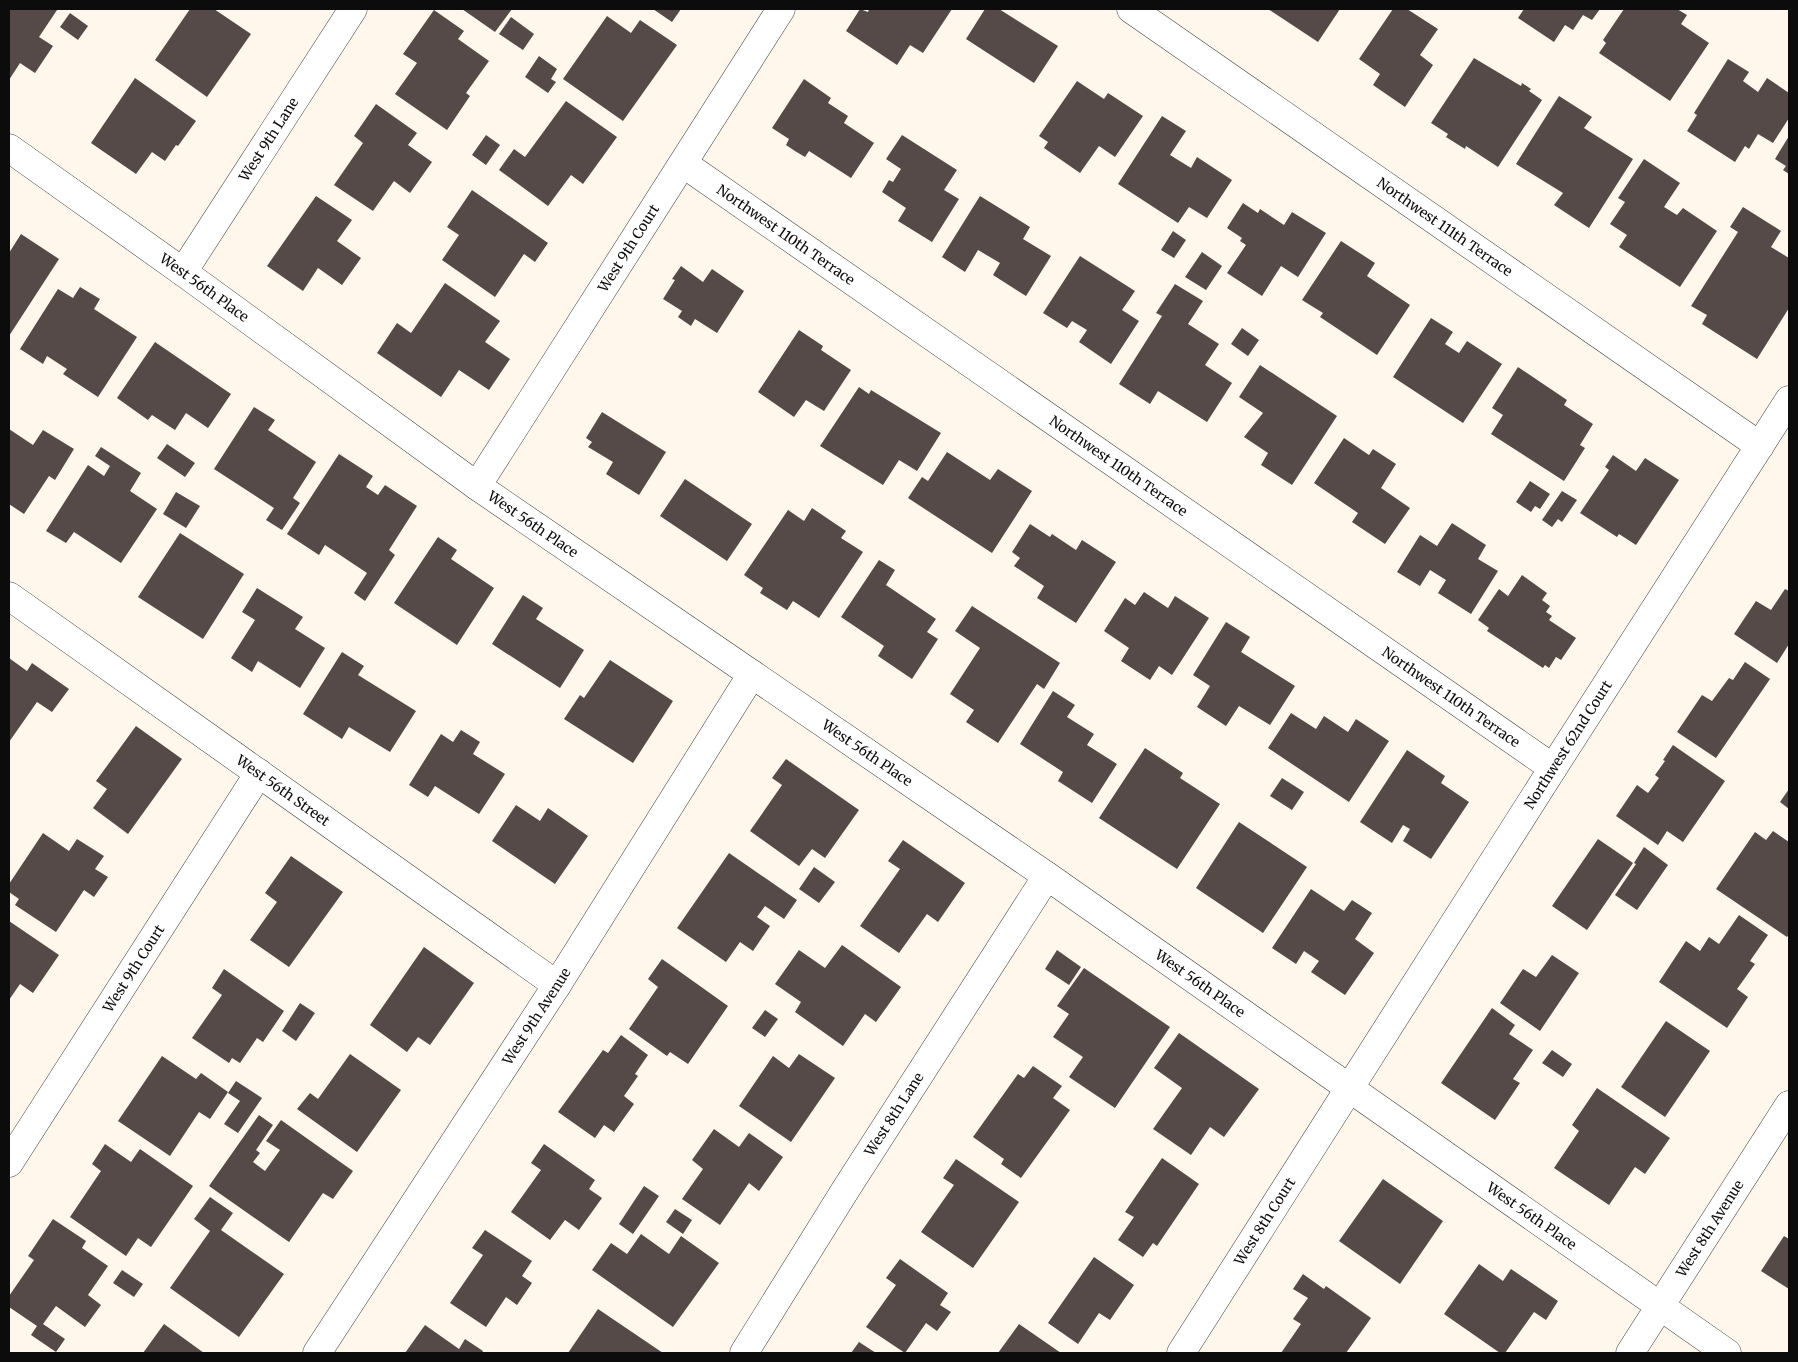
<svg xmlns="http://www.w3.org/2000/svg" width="1798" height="1362" font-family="Merriweather,serif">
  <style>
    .building { fill: #554a47 }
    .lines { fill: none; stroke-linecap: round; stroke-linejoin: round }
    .minor-casing { stroke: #3f3f3f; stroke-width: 29 }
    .tertiary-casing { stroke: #3f3f3f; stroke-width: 29 }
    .minor { stroke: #fff; stroke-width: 28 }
    .tertiary { stroke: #fff; stroke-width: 28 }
    .labels { text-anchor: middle; stroke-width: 5; stroke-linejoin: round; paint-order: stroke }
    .street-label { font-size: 14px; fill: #0c0c0c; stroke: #fff }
  </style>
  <rect width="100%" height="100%" fill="#fff7eb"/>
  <!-- building -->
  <g class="building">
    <polygon points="9,9 57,10 39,37 53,46 35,73 20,63 9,80"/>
    <polygon points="190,9 214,9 251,34 207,97 155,60"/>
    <polygon points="462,9 512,9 495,32"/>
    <polygon points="653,9 681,9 672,22"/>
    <polygon points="860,9 868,12 869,9 952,9 923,53 910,45 897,65 846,31"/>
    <polygon points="985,9 999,9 1058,46 1034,83 966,39"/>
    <polygon points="1268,9 1340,9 1318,42"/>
    <polygon points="1393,9 1407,9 1438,29 1420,55 1433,65 1405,107 1373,85 1380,74 1359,59"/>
    <polygon points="1524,9 1600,9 1592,20 1583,15 1573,30 1565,25 1554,42 1518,18"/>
    <polygon points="1624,9 1677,9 1687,15 1681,24 1709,43 1670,101 1599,53 1606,43 1603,40"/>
    <polygon points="434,10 464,31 458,39 489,61 466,93 470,96 447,130 395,94 417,63 403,54"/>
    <polygon points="70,13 88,26 78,40 60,27"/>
    <polygon points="607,16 631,33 640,20 677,45 623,121 563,79"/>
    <polygon points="511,17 534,34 523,50 499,34"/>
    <polygon points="539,56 557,69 551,79 556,82 548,93 525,77"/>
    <polygon points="1474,58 1521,86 1522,83 1531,89 1529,91 1542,100 1498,167 1466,146 1465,149 1446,137 1448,134 1431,123"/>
    <polygon points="1728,59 1749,72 1743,81 1758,92 1767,78 1789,93 1789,118 1773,143 1758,134 1749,149 1745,146 1735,162 1687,131 1697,115 1694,113"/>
    <polygon points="135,78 196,121 178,146 176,145 165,161 152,152 136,174 91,143"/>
    <polygon points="804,79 831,98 828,103 848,116 844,123 874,143 851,178 809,151 805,157 795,151 786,145 789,139 772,128"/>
    <polygon points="1077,81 1104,99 1108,93 1143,116 1115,157 1099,146 1080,173 1044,148 1048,142 1039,136"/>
    <polygon points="1559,96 1592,117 1584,128 1633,159 1589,228 1554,205 1563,193 1516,164"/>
    <polygon points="566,101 617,137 583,184 571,175 548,206 499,170 514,149 525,157"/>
    <polygon points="376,104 417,133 408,145 432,162 410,193 394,181 373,211 334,185 363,143 354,136"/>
    <polygon points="1162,116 1186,131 1170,155 1191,168 1197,157 1232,180 1207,218 1189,207 1178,223 1118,184"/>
    <polygon points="486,135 500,145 486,165 472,155"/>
    <polygon points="902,135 957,170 944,190 959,199 932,242 898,221 906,208 882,192 889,180 893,182 901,169 886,159"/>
    <polygon points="1789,136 1789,174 1783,170 1786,166 1775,159"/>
    <polygon points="1644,159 1680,183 1664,207 1677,215 1683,208 1717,231 1680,287 1619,247 1627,235 1610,224 1625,202 1618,198"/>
    <polygon points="472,190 548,243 535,262 524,254 495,297 442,260 459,235 447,227"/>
    <polygon points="316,196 352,220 337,241 361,258 342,285 318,268 303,291 267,266"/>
    <polygon points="980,196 1030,227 1023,239 1051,256 1026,296 993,275 1000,263 978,250 965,272 942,257"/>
    <polygon points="1243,203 1258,213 1260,209 1284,225 1292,212 1326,233 1298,277 1281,266 1262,296 1227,273 1246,245 1240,241 1242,238 1227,228"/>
    <polygon points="1743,207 1781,231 1771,247 1789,258 1789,308 1757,359 1702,324 1707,315 1691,306 1738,232 1730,227"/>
    <polygon points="1173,231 1186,240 1174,258 1161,250"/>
    <polygon points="21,234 59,259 9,336 9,253"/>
    <polygon points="1341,241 1375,263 1367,276 1410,305 1377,355 1320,317 1323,313 1302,300"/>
    <polygon points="1202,252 1222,266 1206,290 1185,277"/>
    <polygon points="1080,256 1135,291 1122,310 1139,321 1111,364 1079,342 1087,330 1072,321 1067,328 1043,313"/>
    <polygon points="681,266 703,282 712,269 744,291 717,333 695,319 691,326 678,317 682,311 663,299 675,280 672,279"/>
    <polygon points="445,283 500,321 485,342 510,359 489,390 459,370 441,397 377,353 397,323 411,333"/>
    <polygon points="1175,284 1203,301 1188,324 1219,344 1205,365 1232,383 1207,422 1158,391 1150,404 1119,384 1162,316 1156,313"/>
    <polygon points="80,287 100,299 94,309 137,337 98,397 63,374 67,369 47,356 43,364 20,349 58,289 73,298"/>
    <polygon points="1431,318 1453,332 1445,344 1459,353 1467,341 1502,364 1463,423 1393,377"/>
    <polygon points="1242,328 1259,340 1248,356 1231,344"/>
    <polygon points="799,330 823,346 821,350 851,370 824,411 806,400 794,417 758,392"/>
    <polygon points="155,342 231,394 208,428 186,413 175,430 152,415 148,420 117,398"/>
    <polygon points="1260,365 1337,416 1292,485 1261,465 1268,453 1244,437 1263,413 1239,397"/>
    <polygon points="1518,367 1567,400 1564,405 1593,424 1580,445 1585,448 1564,481 1491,434 1503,415 1492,408"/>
    <polygon points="859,387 869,394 871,390 941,433 917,471 899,460 883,485 820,446"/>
    <polygon points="254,407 275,420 268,430 316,462 293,498 300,503 282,530 266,520 274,508 214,469"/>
    <polygon points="602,412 666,452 639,495 606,474 613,462 588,447 592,442 586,438"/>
    <polygon points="9,429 33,445 43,430 74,449 55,480 49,476 24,514 9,504"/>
    <polygon points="1344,438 1369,455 1373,449 1396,464 1381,488 1410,508 1385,544 1352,522 1358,513 1314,483"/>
    <polygon points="167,444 195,463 185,477 157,458"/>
    <polygon points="101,447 141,473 130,491 157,509 121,563 74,532 66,543 46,531 88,465 104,476 110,466 95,456"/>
    <polygon points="947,452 990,480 998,469 1032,491 992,553 908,498 922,477 928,481"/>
    <polygon points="339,454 373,476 366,487 378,495 385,485 417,506 389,550 395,555 365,601 354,593 367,573 325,545 319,555 287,534"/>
    <polygon points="1613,455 1636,471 1645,458 1679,480 1636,545 1619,534 1617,537 1580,513 1609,470 1605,467"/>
    <polygon points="685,479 752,524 727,561 660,516"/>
    <polygon points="1530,481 1550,494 1540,509 1535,506 1531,512 1516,502"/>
    <polygon points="1562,491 1577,500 1562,522 1558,519 1552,527 1542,520"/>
    <polygon points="176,492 200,506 186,528 163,514"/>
    <polygon points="812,508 846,531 841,538 863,552 819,618 793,601 787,610 760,593 763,588 744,575 788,510 804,521"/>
    <polygon points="1452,523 1486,545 1478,559 1498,571 1471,614 1438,593 1446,580 1430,570 1420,586 1397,572 1420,535 1437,546"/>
    <polygon points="1030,524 1050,537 1052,534 1076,550 1082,540 1116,562 1076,623 1037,598 1044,586 1014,566 1020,558 1012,552"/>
    <polygon points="180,533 244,574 203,639 138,597"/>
    <polygon points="438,537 457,550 451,559 494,588 457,645 394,603"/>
    <polygon points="879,560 895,570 886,585 936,619 927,632 938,639 912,679 878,656 884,646 841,617"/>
    <polygon points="1522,575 1547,593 1542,600 1550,606 1546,612 1552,616 1549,620 1576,638 1561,660 1556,657 1549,668 1545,665 1543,668 1487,631 1489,628 1478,620 1499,589 1508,596"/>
    <polygon points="257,588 303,617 295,629 325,648 300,688 258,661 252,672 231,658 255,620 242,612"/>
    <polygon points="1785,589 1789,591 1789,644 1777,663 1734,634 1756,601 1771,610"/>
    <polygon points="1144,592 1168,608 1175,596 1209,618 1172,675 1159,666 1150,680 1121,661 1129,648 1104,631 1125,598 1135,605"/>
    <polygon points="523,595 543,608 536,619 584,650 560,688 492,644"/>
    <polygon points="972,606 1060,663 1044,689 1037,684 998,743 966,722 974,710 950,694 980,648 955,631"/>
    <polygon points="1226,622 1250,637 1241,652 1295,686 1270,725 1239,706 1226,726 1197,707 1210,686 1193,675"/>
    <polygon points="342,652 364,666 358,675 416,711 390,752 349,727 342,739 303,714"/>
    <polygon points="9,658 27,671 32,663 69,689 52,712 37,702 9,742"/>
    <polygon points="610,660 673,701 633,763 564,719 580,695 584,698"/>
    <polygon points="1745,662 1770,679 1716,758 1677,732 1702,695 1712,701 1729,678 1733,680"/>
    <polygon points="1053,691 1075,705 1067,717 1094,734 1087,745 1117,764 1092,803 1058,781 1063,772 1020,744"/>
    <polygon points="1291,713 1316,729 1324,716 1348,732 1356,719 1389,741 1349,802 1268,748"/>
    <polygon points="136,726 182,759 128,834 93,808 107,789 96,781"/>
    <polygon points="461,730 480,742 473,754 505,774 479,814 435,786 428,797 409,785 441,734 453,742"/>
    <polygon points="1673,745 1725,781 1683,842 1667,831 1658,845 1616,816 1637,785 1648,793 1659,778 1655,775 1665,761 1663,760"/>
    <polygon points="1145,748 1183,773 1180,778 1220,804 1177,869 1099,818"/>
    <polygon points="1407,750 1445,776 1441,783 1469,802 1431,859 1403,841 1410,829 1403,825 1392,843 1360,822"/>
    <polygon points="786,759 859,810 825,858 812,849 799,866 750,831 782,785 772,778"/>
    <polygon points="1282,778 1304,792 1292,810 1270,796"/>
    <polygon points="1789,789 1789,809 1780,802"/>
    <polygon points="516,805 540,821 548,808 588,836 555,884 492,841"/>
    <polygon points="1239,822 1307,867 1263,933 1196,888"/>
    <polygon points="1773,831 1789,842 1789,934 1787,937 1716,889 1755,832 1766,840"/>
    <polygon points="43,833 69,851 77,839 104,856 95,869 108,877 94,897 84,890 56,932 15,905 19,899 9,892 9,884"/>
    <polygon points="1598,839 1633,863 1587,930 1552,906"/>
    <polygon points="903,840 965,883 938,922 927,914 899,953 860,926 900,869 888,861"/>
    <polygon points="1644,847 1668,865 1637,910 1615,895 1636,864 1634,863"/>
    <polygon points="729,853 797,900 784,919 765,906 757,917 770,926 753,951 740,942 726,962 677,928"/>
    <polygon points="291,856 343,892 289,967 250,940 277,902 265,893"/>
    <polygon points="814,867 835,882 819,903 799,889"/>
    <polygon points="1311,889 1344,911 1352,900 1372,913 1355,939 1374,953 1345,995 1311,972 1319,961 1304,951 1296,964 1272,948"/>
    <polygon points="1739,915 1768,935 1750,961 1755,964 1737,989 1748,997 1727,1028 1659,982 1686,941 1700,951 1709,937 1719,944"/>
    <polygon points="9,921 59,955 33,993 20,984 9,1000"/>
    <polygon points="842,945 901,987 876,1022 865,1014 843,1046 795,1012 801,1002 775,984 799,950 825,968"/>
    <polygon points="424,947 474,983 430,1045 418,1037 407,1052 370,1025"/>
    <polygon points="1057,950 1081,967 1069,985 1045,969"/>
    <polygon points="1552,955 1579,973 1540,1031 1500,1003 1523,969 1536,977"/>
    <polygon points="662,959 728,1006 688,1064 670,1052 667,1056 629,1029 658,987 648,979"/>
    <polygon points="1084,968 1170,1027 1115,1108 1069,1077 1083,1057 1053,1037 1069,1014 1057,1006"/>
    <polygon points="224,969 284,1011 263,1042 257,1038 240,1063 232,1058 229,1063 192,1038 222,995 212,988"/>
    <polygon points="300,1003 315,1013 296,1041 282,1031"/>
    <polygon points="1492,1008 1515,1025 1509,1034 1533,1050 1513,1079 1520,1083 1495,1120 1441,1083"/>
    <polygon points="765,1010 778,1019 765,1037 752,1028"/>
    <polygon points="1666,1021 1710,1051 1665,1117 1621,1087"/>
    <polygon points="1179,1033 1259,1089 1224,1137 1210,1127 1191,1155 1153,1129 1182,1088 1154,1068"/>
    <polygon points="621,1035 648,1055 635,1074 638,1076 624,1096 634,1104 614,1132 604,1125 595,1138 558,1112 603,1050 608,1053"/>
    <polygon points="1552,1050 1572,1064 1563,1077 1542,1063"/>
    <polygon points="350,1054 401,1090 357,1152 297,1109 310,1093 318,1099"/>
    <polygon points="799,1054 835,1078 791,1142 739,1106 773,1056 789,1068"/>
    <polygon points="162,1056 196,1079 201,1073 228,1092 210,1119 199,1112 170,1156 118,1121"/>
    <polygon points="1033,1066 1062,1086 1053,1098 1070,1110 1021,1178 1001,1164 1004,1159 973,1137 1018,1074 1024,1078"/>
    <polygon points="236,1081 262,1098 238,1133 224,1124 240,1101 228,1093"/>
    <polygon points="1597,1088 1670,1138 1645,1174 1635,1167 1609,1205 1554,1168 1579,1131 1572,1125"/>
    <polygon points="259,1115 273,1125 256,1150 260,1153 253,1162 265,1171 280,1150 266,1141 281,1120 353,1171 333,1199 323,1193 289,1242 209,1186"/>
    <polygon points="714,1129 739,1147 749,1133 783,1157 759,1191 749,1183 720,1225 682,1199 703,1169 692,1160"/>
    <polygon points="105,1144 131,1162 140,1149 193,1186 151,1247 138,1238 126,1256 70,1217 101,1171 92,1164"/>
    <polygon points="544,1144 595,1180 589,1189 602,1198 579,1230 565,1220 550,1240 511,1212 541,1170 531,1163"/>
    <polygon points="1162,1158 1199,1184 1157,1246 1153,1243 1143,1257 1118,1240 1134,1217 1125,1212"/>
    <polygon points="956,1159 1019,1202 973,1268 921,1232 954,1185 943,1178"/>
    <polygon points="1383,1179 1443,1221 1400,1284 1339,1241"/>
    <polygon points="644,1186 659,1196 633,1234 619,1224"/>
    <polygon points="210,1197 233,1213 221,1230 284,1274 239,1337 170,1288 210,1231 194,1219"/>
    <polygon points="675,1209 692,1220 683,1234 666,1222"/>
    <polygon points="53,1219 86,1241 82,1248 108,1266 88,1295 101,1305 85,1327 56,1306 43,1324 65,1339 56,1352 31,1335 37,1326 9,1307 9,1296 34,1260 28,1256"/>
    <polygon points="485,1230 532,1261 522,1276 532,1283 517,1305 506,1297 486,1327 450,1303 483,1255 472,1248"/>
    <polygon points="641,1234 669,1254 681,1236 719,1263 673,1327 592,1270 611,1243 627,1254"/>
    <polygon points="1784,1236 1789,1239 1789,1289 1761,1271"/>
    <polygon points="1094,1257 1134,1285 1110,1320 1099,1313 1078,1344 1048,1323"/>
    <polygon points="900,1259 948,1293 940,1305 951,1312 937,1331 926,1323 905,1353 866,1327 896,1285 886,1278"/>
    <polygon points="1479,1264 1503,1281 1511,1269 1558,1301 1546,1320 1534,1312 1505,1353 1500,1353 1444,1314"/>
    <polygon points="122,1270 143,1284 134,1297 113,1283"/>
    <polygon points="1303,1274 1324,1289 1326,1286 1371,1318 1346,1353 1281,1353 1301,1324 1293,1319 1308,1298 1293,1289"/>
    <polygon points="598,1309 663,1353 568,1353"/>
    <polygon points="164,1324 204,1353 143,1353"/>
    <polygon points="1019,1324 1061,1353 998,1353"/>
    <polygon points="425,1325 459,1349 465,1339 483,1351 482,1353 405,1353"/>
    <polygon points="859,1342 876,1353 851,1353"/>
  </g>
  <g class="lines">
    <defs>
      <g id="minor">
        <path id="s1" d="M 1131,9 L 1760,446"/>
        <path id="s2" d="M 684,164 L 1553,768"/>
        <path id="s3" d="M 183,272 L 353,9"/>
        <path id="s4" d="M 477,486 L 781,9"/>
        <path id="s5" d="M 9,596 L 557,985"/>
        <path id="s6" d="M 9,1163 L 259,773"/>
        <path id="s7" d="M 317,1353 L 557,985 L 752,674"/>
        <path id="s8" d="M 744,1353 L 846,1189 L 1047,876"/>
        <path id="s9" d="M 1181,1353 L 1553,768 L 1789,400"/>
      </g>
      <g id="tertiary">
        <path id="s10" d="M 9,148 L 183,272 L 477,486 L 1047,876 L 1727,1353"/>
        <path id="s11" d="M 1630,1353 L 1789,1105"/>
      </g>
    </defs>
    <!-- minor casing -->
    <use href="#minor" class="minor-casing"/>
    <!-- tertiary casing -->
    <use href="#tertiary" class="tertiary-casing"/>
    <!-- minor -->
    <use href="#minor" class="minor"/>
    <!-- tertiary -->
    <use href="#tertiary" class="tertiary"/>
  </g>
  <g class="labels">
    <!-- street labels -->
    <g class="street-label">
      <text dy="5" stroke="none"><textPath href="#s3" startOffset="158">West 9th Lane</textPath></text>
      <text dy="5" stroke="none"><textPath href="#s1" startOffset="382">Northwest 111th Terrace</textPath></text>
      <text dy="5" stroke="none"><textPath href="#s2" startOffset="124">Northwest 110th Terrace</textPath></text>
      <text dy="5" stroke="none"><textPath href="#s4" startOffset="282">West 9th Court</textPath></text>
      <text dy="5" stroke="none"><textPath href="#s10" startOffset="240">West 56th Place</textPath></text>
      <text dy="5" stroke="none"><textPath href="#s2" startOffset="529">Northwest 110th Terrace</textPath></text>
      <text dy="5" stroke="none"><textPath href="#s10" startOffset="645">West 56th Place</textPath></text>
      <text dy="5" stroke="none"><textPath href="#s2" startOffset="934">Northwest 110th Terrace</textPath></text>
      <text dy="5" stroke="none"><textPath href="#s9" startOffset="721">Northwest 62nd Court</textPath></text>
      <text dy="5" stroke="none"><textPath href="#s10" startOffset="1050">West 56th Place</textPath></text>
      <text dy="5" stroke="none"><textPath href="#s5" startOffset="336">West 56th Street</textPath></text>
      <text dy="5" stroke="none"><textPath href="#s6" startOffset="231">West 9th Court</textPath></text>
      <text dy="5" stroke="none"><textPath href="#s10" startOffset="1455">West 56th Place</textPath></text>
      <text dy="5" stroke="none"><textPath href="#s7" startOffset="402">West 9th Avenue</textPath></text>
      <text dy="5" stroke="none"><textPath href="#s8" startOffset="282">West 8th Lane</textPath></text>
      <text dy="5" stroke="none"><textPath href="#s10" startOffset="1860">West 56th Place</textPath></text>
      <text dy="5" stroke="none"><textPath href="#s9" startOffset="156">West 8th Court</textPath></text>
      <text dy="5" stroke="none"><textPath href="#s11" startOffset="148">West 8th Avenue</textPath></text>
    </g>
  </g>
  <!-- border -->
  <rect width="1798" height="1362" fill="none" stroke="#0c0c0c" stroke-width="20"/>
</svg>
